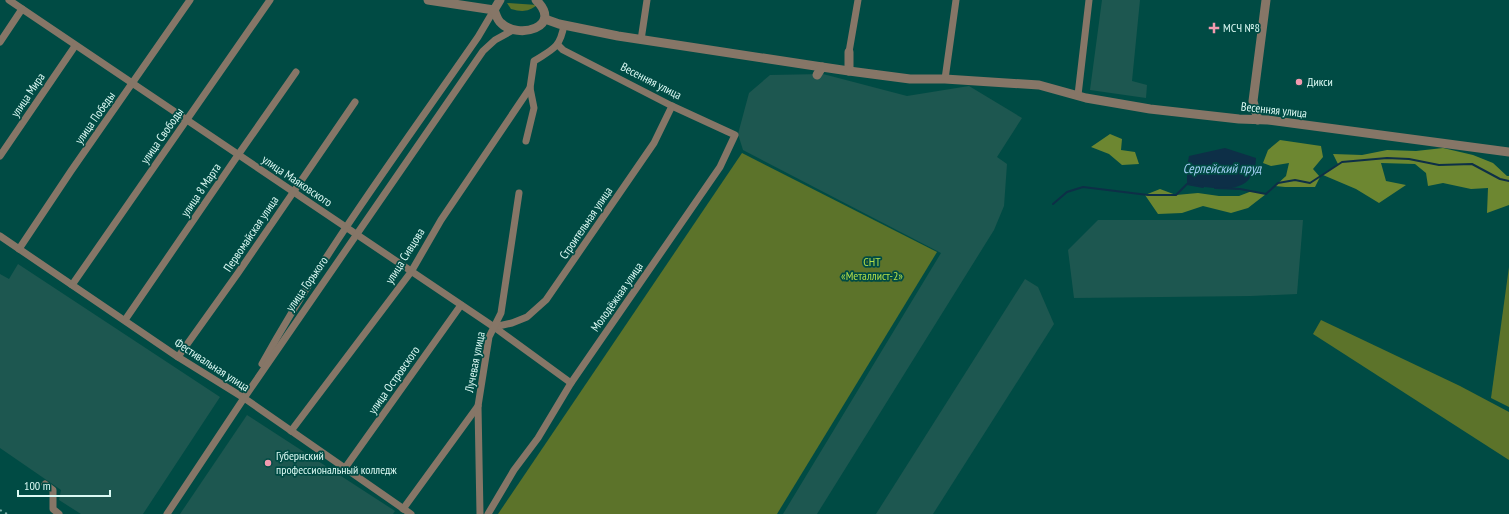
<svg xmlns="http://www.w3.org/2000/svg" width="1509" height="514" font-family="'PT Sans Narrow',sans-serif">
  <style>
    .built { fill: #1d5750 }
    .green { fill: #5c732a }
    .forest { fill: #6d8731 }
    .water { fill: #0d2f47 }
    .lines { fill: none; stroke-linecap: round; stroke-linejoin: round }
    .stream { stroke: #0d2f47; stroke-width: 2 }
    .minor { stroke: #867667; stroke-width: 7 }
    .tertiary { stroke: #867667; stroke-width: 9 }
    .rail { stroke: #7aada6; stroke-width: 2; stroke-dasharray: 2 4; stroke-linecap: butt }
    .poi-dot { fill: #f29aaf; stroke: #004b44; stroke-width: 1.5 }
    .labels { text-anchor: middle; stroke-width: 3.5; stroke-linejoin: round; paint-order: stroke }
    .poi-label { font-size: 12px; fill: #dbfaf4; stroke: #004b44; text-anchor: start }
    .street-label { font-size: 12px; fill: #dbfaf4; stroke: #004b44 }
    .park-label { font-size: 12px; fill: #b1dc49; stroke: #004b44 }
    .water-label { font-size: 13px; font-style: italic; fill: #a4d0f6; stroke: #004b44 }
  </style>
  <rect width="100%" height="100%" fill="#004b44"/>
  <!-- built -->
  <g class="built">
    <polygon points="1102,0 1140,0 1132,81 1147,85 1146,98 1090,90"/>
    <polygon points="823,74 907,96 969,86 1022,118 997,157 1007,164 1004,206 994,230 817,514 783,514 941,253 743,150 738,134 749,93 770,75"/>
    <polygon points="1098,220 1303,220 1297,294 1251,296 1074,298 1068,250"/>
    <polygon points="18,264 220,397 143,514 81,514 59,500 61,490 0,448 0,274 9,279"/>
    <polygon points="1025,279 1038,287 1054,324 933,514 876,514"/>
    <polygon points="247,415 395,511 393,514 180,514"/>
  </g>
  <!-- green -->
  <g class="green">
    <path d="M 507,3 L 537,5 C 528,12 522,12 511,9 Z"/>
    <polygon points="742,153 937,252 777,514 498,514"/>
    <polygon points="1509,267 1509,407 1491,398"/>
    <polygon points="1321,320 1460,386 1509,412 1509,460 1313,334"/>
  </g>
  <!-- forest -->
  <g class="forest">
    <polygon points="1110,134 1122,139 1121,150 1135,152 1139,164 1122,165 1109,154 1091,147"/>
    <polygon points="1280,140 1321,146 1323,157 1313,169 1320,177 1315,187 1285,187 1275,186 1286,176 1289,163 1271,166 1263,163 1268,150"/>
    <polygon points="1443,148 1473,155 1493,163 1507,176 1509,176 1509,205 1487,213 1488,188 1471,189 1443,183 1428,186 1426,173 1415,164 1381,163 1386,181 1406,185 1379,203 1356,189 1323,175 1338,164 1333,154 1362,155 1387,150 1416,151"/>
    <polygon points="1160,189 1176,195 1198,193 1219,196 1239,196 1252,191 1266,194 1248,208 1231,213 1203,206 1182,213 1158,214 1145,195"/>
  </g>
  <!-- water -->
  <path class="water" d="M 1225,148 L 1256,158 C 1255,198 1215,189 1187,184 L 1187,167 L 1189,156 Z"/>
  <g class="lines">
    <!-- stream -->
    <g class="stream">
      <polyline points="1215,188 1240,189 1266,194 1278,183 1295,180 1310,183 1342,162 1387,158 1409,159 1439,165 1472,164 1500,179 1509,181"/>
      <polyline points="1053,204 1067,192 1083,187 1148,195 1176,195 1187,184 1203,187"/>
    </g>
    <!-- minor -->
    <g class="minor">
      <polyline points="9,0 494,327 571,383"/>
      <polyline points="641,40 647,0"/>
      <polyline points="0,42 22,9"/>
      <polyline points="849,52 858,0"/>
      <polyline points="945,79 956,0"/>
      <polyline points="1078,95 1089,0"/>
      <path d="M 526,141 L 534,108 L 530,88 L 534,61 C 553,49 560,48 564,25"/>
      <polyline points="0,156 75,46"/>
      <polyline points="0,236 178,357 244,398 411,514"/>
      <polyline points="19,249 71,171 190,0"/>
      <polyline points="72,285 270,0"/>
      <polyline points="125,320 238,155 296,72"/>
      <polyline points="494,327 512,323 527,317 546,300 654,143 672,106"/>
      <polyline points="178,357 238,273 355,102"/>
      <path d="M 262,364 C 325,250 404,144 478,37 L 494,10"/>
      <polyline points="291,431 411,272 441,220 530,88"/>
      <polyline points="345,468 461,305"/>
      <polyline points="45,484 53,490 53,509 59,514"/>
      <polyline points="403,509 478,406"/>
      <polyline points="167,514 244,398 483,51 495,40 513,30"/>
      <polyline points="480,514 478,406 489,337 501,313 519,193"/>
      <polyline points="488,514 514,470 538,438 571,383 720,167 735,135 672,106 563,50 558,45"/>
    </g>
    <!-- tertiary -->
    <g class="tertiary">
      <polyline points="428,0 494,10"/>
      <path d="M 500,0 L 494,10 C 496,14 497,20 501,23 C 518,40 564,27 536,0"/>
      <polyline points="545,19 559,24 618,36 822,67"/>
      <polyline points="849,71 910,79 945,79 1039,85 1086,98 1150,109 1239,119 1268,120 1509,152"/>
      <polyline points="817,75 822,67 849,71 849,52"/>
      <polyline points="1258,120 1253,101 1266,0"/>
    </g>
    <!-- rail -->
    <polyline class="rail" points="0,510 7,514"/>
  </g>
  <!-- markers -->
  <g class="poi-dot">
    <path d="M1212 22h4v4h4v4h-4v4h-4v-4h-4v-4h4z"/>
    <circle cx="1299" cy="82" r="4"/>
    <circle cx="268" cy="463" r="4"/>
  </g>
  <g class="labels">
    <!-- poi labels -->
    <g class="poi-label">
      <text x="1223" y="32">МСЧ №8</text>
      <text x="1307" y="86">Дикси</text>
      <text x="276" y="460">Губернский<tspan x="276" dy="14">профессиональный колледж</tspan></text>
    </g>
    <!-- street labels -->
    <g class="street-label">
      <text transform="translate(651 81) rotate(27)" y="4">Весенняя улица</text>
      <text transform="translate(28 95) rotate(-56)" y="4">улица Мира</text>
      <text transform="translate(1274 110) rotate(6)" y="4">Весенняя улица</text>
      <text transform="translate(95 118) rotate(-55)" y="4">улица Победы</text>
      <text transform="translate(162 136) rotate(-55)" y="4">улица Свободы</text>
      <text transform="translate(297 181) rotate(34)" y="4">улица Маяковского</text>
      <text transform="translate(201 190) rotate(-56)" y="4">улица 8 Марта</text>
      <text transform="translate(586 223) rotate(-56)" y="4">Строительная улица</text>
      <text transform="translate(251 234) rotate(-56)" y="4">Первомайская улица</text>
      <text transform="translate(405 256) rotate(-58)" y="4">улица Сивцова</text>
      <text transform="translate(307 284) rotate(-55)" y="4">улица Горького</text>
      <text transform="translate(617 297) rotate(-55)" y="4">Молодёжная улица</text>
      <text transform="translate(475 362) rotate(-79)" y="4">Лучевая улица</text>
      <text transform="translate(212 365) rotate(33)" y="4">Фестивальная улица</text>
      <text transform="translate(394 380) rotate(-55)" y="4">улица Островского</text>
    </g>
    <!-- park labels -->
    <g class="park-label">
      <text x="872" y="266">СНТ<tspan x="872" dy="14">«Металлист-2»</tspan></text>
    </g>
    <!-- water labels -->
    <g class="water-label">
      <text x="1222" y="173">Серпейский пруд</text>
    </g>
  </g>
  <!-- scale -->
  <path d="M18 490v6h92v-6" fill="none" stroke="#dbfaf4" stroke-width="2"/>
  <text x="24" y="490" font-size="12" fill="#dbfaf4" stroke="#004b44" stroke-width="3" paint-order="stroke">100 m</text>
</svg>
